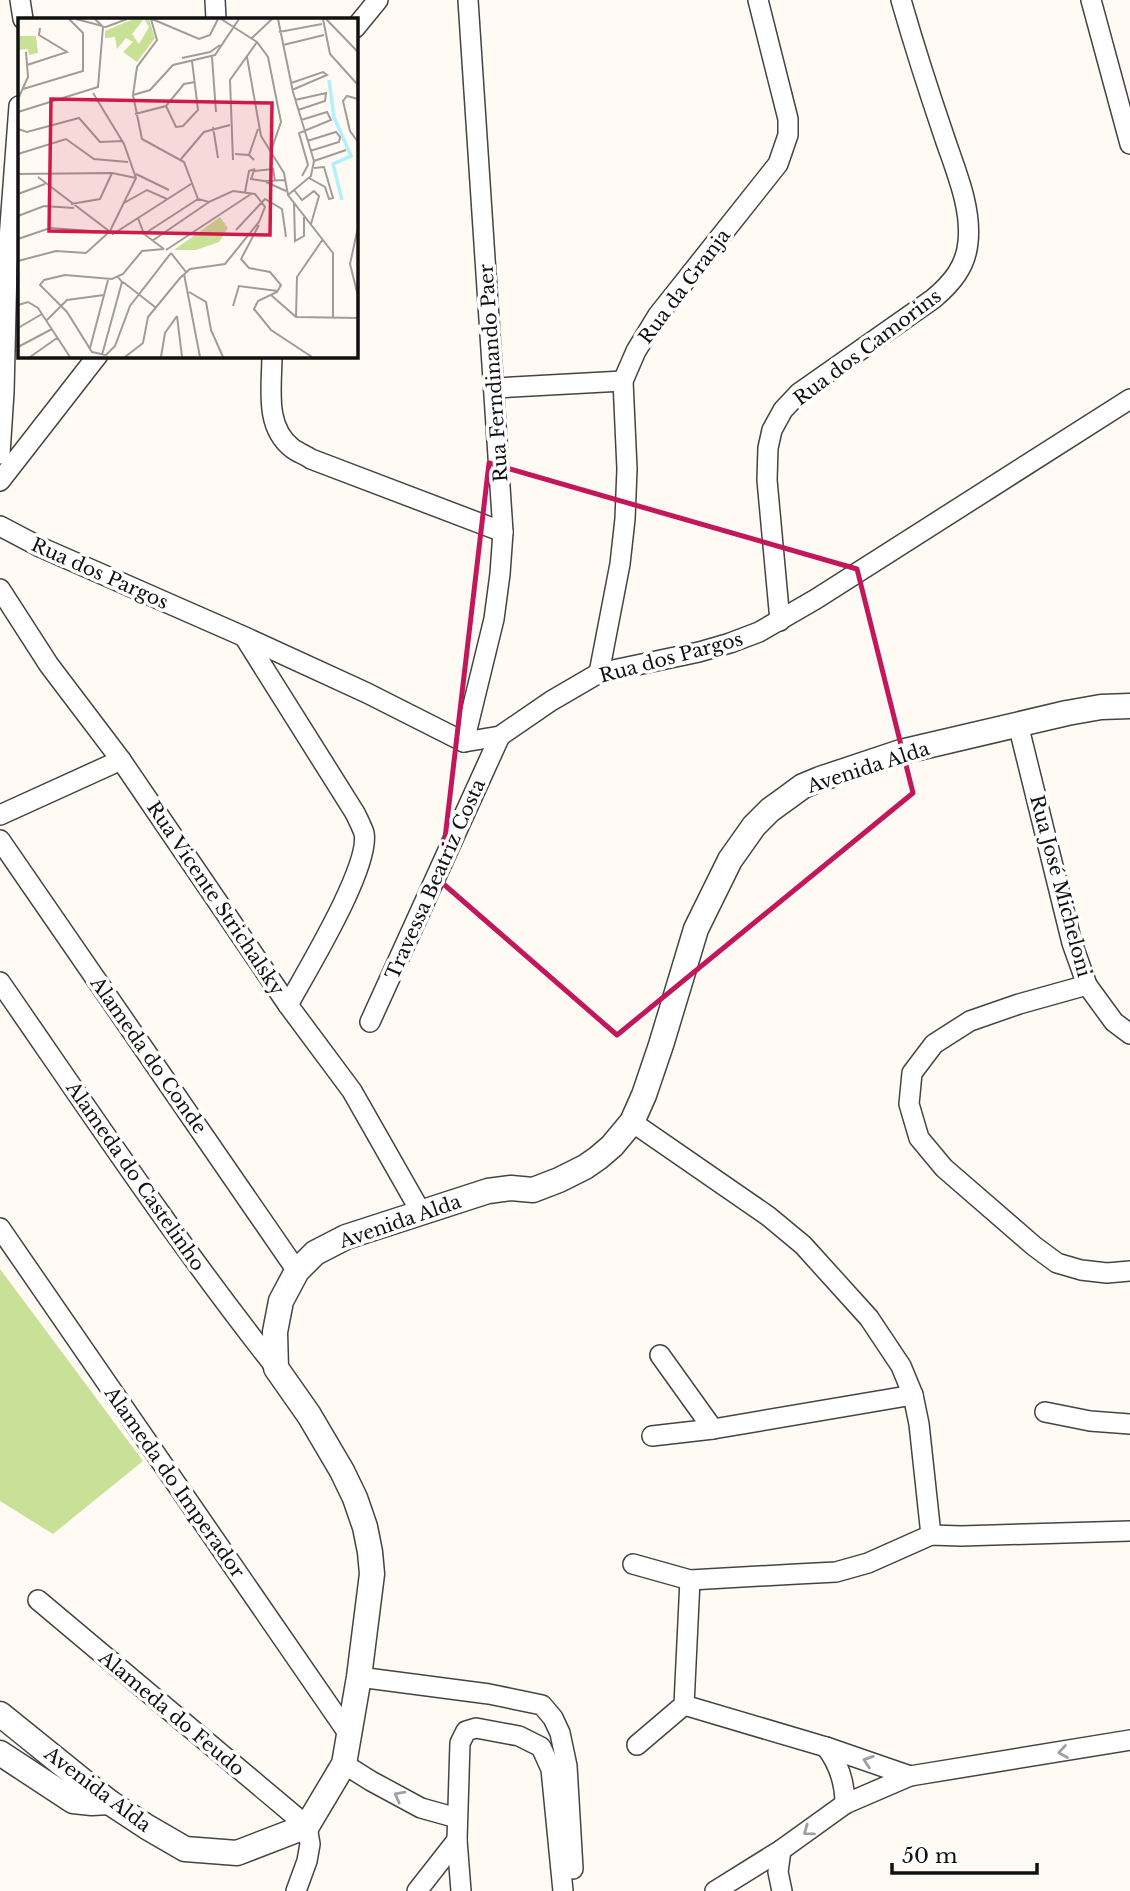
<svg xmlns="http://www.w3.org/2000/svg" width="1130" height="1891" font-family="'Libre Baskerville',serif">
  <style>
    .forest { fill: #c8e197 }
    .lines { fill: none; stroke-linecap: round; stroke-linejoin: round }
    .minor-casing { stroke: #444; stroke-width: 22 }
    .tertiary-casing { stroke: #444; stroke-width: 27 }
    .minor { stroke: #fff; stroke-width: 19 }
    .tertiary { stroke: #fff; stroke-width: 24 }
    .oneway { stroke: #a0a0a0 }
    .marked { fill: none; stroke: #c2185b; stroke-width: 5; stroke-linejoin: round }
    .labels { text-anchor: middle; stroke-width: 7; stroke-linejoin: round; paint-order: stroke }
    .street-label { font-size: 19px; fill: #111; stroke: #fff }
    .inset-river { fill: none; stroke: #b4f0fb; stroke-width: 3.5 }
    .inset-road { fill: none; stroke: #a09d99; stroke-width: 2 }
    .view { fill: #cf1a49; fill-opacity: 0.15; stroke: #cf1a49; stroke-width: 3.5 }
    .inset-edge { fill: none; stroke: #111; stroke-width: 3.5 }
  </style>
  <rect width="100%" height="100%" fill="#fffbf4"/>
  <!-- forest -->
  <polygon class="forest" points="0,1269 143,1461 53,1534 0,1501"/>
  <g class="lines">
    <defs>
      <g id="minor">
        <polyline points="20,0 23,19"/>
        <polyline points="215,0 216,19"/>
        <polyline points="1091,0 1130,144"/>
        <polyline points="355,28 378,0"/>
        <path d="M 272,355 C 272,387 264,426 292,448 C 297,452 305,455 311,459 L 503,532"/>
        <polyline points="495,388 623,381"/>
        <polyline points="0,454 4,392 7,266 19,106"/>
        <polyline points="0,481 98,355"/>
        <polyline points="0,526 40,547 245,637 367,693 464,742 500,736 551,701 599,673 699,652 730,643 759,632 816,599 1130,399"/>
        <polyline points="0,589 49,665 121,760 288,1005 352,1091 422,1214"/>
        <path d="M 780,621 L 767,480 L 768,448 L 772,430 L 783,410 L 799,393 L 933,299 C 951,284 966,267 968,242 C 972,206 954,167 943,133 C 928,89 914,45 901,0"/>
        <path d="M 245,638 L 355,813 C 358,819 362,827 364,833 C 371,866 306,972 288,1005"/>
        <polyline points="599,673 620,564 625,519 627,469 623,381 636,351 658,315 778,164 788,135 788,119 758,0"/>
        <polyline points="1018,724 1072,943 1087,985 1114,1022 1130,1034"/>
        <polyline points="464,742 494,619 500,574 503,532 468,0"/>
        <polyline points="0,815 121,760"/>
        <polyline points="0,840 297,1271"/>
        <path d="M 0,982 C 90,1112 178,1244 276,1368"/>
        <polyline points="1087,985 1019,1004 970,1021 934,1044 912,1073 909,1104 919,1138 944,1168 1034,1246 1057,1263 1081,1270 1107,1273 1130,1271"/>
        <polyline points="370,1022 500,736"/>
        <polyline points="632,1122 768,1216 803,1245 869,1318 901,1366 913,1395 919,1424 931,1535"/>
        <polyline points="0,1228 350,1736"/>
        <polyline points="660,1355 713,1429"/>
        <polyline points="1045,1412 1090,1421 1130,1424"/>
        <polyline points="652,1436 713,1429 913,1395"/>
        <polyline points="633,1564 690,1580 797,1574 836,1572 868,1563 931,1535 961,1536 1130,1531"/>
        <polyline points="38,1600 307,1826 310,1844 307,1861 296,1891"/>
        <polyline points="359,1677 489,1694 542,1705 553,1718 560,1733 567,1766 573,1869"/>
        <polyline points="684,1705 826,1747 910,1776"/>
        <polyline points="637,1745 684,1705 690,1580"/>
        <path d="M 826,1747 C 839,1764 845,1782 845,1804"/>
        <polyline points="344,1764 371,1781 421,1808 457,1818"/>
        <polyline points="781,1850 778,1872 782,1891"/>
        <polyline points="417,1891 457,1840"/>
        <polyline points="461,1891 457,1840 460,1743 466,1731 476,1728 519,1736 541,1747 551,1769 563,1891"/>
        <polyline points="715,1891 781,1850 845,1804 910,1776 1130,1740"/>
      </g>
      <g id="tertiary">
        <polyline points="0,1714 109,1802 147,1827 185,1849 237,1853 307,1826 344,1764 359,1677 372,1574 370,1552 365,1527 355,1498 342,1471 309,1415 276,1368 275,1332 281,1301 297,1271 315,1253 346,1237 488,1191 511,1188 533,1190 559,1180 585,1167 598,1158 612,1146 632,1122 644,1095 661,1045 696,929 730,860 754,826 770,810 788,797 803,786 820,779 901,752 1067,713 1101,707 1130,706"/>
        <polyline points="0,1753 73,1801 92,1803 109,1802"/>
      </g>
    </defs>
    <!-- minor casing -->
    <use href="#minor" class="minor-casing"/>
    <!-- tertiary casing -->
    <use href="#tertiary" class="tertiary-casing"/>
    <!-- minor -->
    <use href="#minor" class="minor"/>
    <!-- tertiary -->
    <use href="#tertiary" class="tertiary"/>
  </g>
  <!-- one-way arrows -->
  <defs><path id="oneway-chevron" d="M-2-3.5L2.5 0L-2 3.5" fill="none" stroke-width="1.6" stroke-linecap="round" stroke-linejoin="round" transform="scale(1.75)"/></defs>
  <g class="oneway">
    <use href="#oneway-chevron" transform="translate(1063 1752) rotate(171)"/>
    <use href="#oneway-chevron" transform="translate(868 1761) rotate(-161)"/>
    <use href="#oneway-chevron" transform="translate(399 1796) rotate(-152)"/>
    <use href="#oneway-chevron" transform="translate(808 1831) rotate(144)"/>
  </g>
  <!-- marked area -->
  <path class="marked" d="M 489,463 L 857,569 L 913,793 L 617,1035 L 440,881 Z"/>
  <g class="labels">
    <!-- street labels -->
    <g class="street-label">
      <text transform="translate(684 286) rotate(-53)" y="7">Rua da Granja</text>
      <text transform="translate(867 347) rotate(-37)" y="7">Rua dos Camorins</text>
      <text transform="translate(493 373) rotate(-94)" y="7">Rua Ferndinando Paer</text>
      <text transform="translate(100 573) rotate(24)" y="7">Rua dos Pargos</text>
      <text transform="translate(671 657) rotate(-15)" y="7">Rua dos Pargos</text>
      <text transform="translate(868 767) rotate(-18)" y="7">Avenida Alda</text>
      <text transform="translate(435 879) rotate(-66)" y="7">Travessa Beatriz Costa</text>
      <text transform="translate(1061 886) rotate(75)" y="7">Rua José Micheloni</text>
      <text transform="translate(216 898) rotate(56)" y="7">Rua Vicente Strichalsky</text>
      <text transform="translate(149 1055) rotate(55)" y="7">Alameda do Conde</text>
      <text transform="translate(136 1176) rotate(55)" y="7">Alameda do Castelinho</text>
      <text transform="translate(400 1221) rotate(-19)" y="7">Avenida Alda</text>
      <text transform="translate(175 1482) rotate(55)" y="7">Alameda do Imperador</text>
      <text transform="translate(172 1713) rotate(40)" y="7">Alameda do Feudo</text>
      <text transform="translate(98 1789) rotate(37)" y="7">Avenida Alda</text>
    </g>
  </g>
  <!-- overview -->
  <g transform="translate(18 18)">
    <rect width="340" height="340" fill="#fffbf4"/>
    <path d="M 115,1 L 125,2 L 114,16 L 121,26 L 131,9 L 126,1 L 131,1 L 137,20 L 119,44 L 105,34 L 115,24 L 108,20 L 99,31 L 97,19 L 87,20 L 87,13 ZM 0,18 L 18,18 L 20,35 L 11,37 L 10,31 L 0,32 ZM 202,199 L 210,210 L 201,224 L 178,232 L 156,232 Z" fill="#c8e197"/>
    <path class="inset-river" d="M 311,62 L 316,99 L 333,138 L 315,146 L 324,182"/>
    <path class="inset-road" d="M 58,1 L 88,9 L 109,1M 133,1 L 139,22 L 119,49 L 115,77 L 132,72 L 155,47 L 197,37 L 221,1M 134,1 L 181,21 L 192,17 L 200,1M 203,1 L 239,24 L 250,39 L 263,104 L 253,133M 260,1 L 275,74 L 296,143 L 293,158 L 270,177M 305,1 L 312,36 L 340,67M 308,1 L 340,34M 261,14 L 304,6M 233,21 L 254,1M 265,27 L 306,17M 194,39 L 198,94M 229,39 L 243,118 L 266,155 L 270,177 L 315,235 L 315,301M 164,40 L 192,34 L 202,27M 9,47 L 49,34 L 21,17 L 22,10M 273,65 L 305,54 L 309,57 L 274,72M 5,71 L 65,53 L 65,15 L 51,1M 75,75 L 106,126 L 118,160 L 91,215M 0,81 L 10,59 L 8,34M 340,81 L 329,78 L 325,83 L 332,113 L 340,124M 277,82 L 308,75 L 307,83 L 280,92M 148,88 L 158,109 L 165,108 L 180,92 L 174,43M 0,94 L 80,69 L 85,9 L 77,1M 117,96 L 148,88 L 166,66 L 177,64M 283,102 L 309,94 L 313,102 L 281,115 L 290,147 L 284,158M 195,109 L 200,140M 0,111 L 9,114 L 61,100 L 82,124 L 105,123M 289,123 L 318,114 L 322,119 L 321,124 L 292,133M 0,136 L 48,121 L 76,141 L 110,144M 217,136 L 231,137 L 236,142M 231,137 L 240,111M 163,141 L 186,114 L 212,107M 215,142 L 212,62 L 239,24M 296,143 L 328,132M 0,156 L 94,155 L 118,160M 118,156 L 151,172M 20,159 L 95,216 L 173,166M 291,160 L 307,169 L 311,181 L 315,180 L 306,149 L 296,150M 257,163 L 255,151 L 236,153 L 233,161 L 246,163 L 268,162M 248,164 L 268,173M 276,172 L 284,182 L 296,173 L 301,178 L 293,206M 227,174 L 231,153 L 237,151M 0,176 L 27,166M 106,185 L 129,172 L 149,181M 276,185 L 277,223 L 286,218 L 286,199M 53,186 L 82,181 L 94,155M 0,198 L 26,188 L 56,190M 120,200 L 126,216 L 146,231M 241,207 L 223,241 L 231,250 L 252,254 L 263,267 L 259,274 L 240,283 L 236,291 L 253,312 L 294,339M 340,209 L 332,246 L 340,278M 218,212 L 247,181 L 264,191 L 268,219M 126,216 L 180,181M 0,221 L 32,210 L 86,214M 134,223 L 191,184M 146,231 L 124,233 L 105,256 L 94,261 L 47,257 L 26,262 L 22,267 L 49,294 L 74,334 L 88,337 L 97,328 L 112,288 L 153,235M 148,232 L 233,176M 153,235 L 168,254M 0,243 L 38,233 L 68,235 L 90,215M 166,256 L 182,339M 105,264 L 137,289M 171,274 L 188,284 L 193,312 L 205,339M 253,277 L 278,299 L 340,300M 0,287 L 10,284 L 20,290 L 52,339M 215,288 L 221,268 L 260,273M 159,298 L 164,339M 278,299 L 279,259 L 305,221M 29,302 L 49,282 L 86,277M 0,310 L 24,296M 0,329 L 34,311M 72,330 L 90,262M 84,337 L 104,264 L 100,259M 12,339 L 39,320M 107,339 L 125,325 L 130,299 L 162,260 L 172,251 L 207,246 L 241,204 L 247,189 L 237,176 L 215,173 L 191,184 L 180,181 L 166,144 L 124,121 L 115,77M 143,339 L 147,315 L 159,298"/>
    <path class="view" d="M 33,81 L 254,85 L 252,217 L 31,213 Z"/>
    <rect width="340" height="340" class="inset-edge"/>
  </g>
  <!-- scale -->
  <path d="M892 1863v10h145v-10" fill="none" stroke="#111111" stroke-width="3.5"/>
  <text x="902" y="1863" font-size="21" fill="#111111" stroke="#ffffff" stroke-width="5" paint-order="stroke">50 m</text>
</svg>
